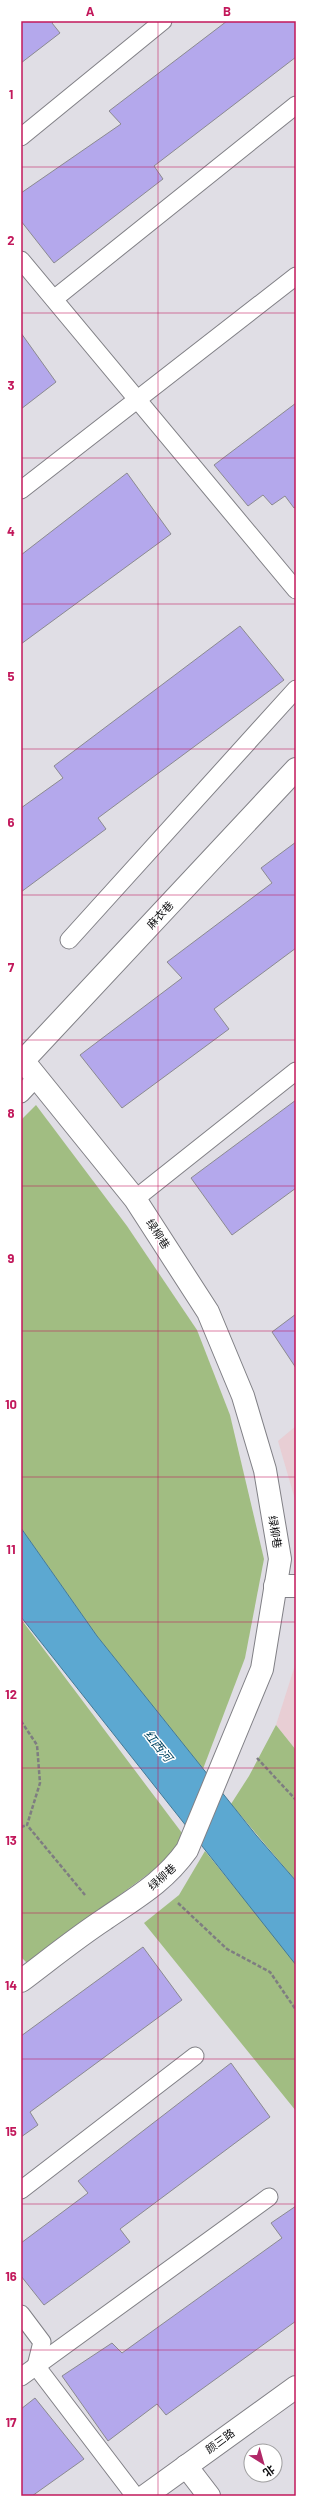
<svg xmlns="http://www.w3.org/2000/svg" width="317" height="2517" font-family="Barlow,'Noto Sans SC',sans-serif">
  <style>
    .education { fill: #e8ced4 }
    .green { fill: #a1bd82 }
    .water { fill: #5ca8d1; stroke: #447a97 }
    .building { fill: #b4a8ec; stroke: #8b8a90 }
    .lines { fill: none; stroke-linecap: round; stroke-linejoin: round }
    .service-casing { stroke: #818086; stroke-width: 19 }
    .minor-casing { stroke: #818086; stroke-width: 24 }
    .tertiary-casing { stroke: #818086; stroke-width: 24 }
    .path { stroke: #7e7d81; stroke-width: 2.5; stroke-dasharray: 4 2; stroke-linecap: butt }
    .service { stroke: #fff; stroke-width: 17 }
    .minor { stroke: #fff; stroke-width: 22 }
    .tertiary { stroke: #fff; stroke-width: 22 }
    .grid { fill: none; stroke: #c2185b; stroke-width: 1; stroke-opacity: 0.55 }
    .labels { text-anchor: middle; stroke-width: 3; stroke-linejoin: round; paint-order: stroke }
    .street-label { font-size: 11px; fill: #0d0d0f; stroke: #fff }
    .water-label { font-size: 12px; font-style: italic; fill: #01435f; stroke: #fff }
    .neatline { fill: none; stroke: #c2185b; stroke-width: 1.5 }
    .grid-label { font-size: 13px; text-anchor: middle; font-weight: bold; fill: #c2185b }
  </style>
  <rect width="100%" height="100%" fill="#e0dee5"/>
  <!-- education -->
  <g class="education">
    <polygon points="296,1426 296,1503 278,1441"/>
    <polygon points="296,1662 296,1750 276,1725"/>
  </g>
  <!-- green -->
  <g class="green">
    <polygon points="36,1105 127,1226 197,1330 230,1415 264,1559 245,1658 203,1769 97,1636 21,1528 21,1120"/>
    <polygon points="21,1619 182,1833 181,1850 27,1963 21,1957"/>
    <polygon points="276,1725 296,1750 296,1881 231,1804 249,1776"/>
    <polygon points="205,1851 296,1963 296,2111 144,1923 179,1895"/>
  </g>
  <!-- water -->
  <polygon class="water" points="21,1528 97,1636 256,1835 296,1881 296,1965 21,1617"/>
  <!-- building -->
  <g class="building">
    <polygon points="21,21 54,21 52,23 60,33 21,63"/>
    <polygon points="227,21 296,21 296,57 154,166 163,179 54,263 21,221 21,193 121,124 109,111"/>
    <polygon points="21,333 56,382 21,409"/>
    <polygon points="296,403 296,507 294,508 285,496 272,505 263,495 248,506 214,465"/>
    <polygon points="127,473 171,534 21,644 21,555"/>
    <polygon points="240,626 284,680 98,818 106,829 21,892 21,808 63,778 54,766"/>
    <polygon points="296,842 296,948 214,1009 229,1029 122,1108 80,1055 182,978 167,962 272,883 261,868"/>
    <polygon points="296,1100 296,1188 232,1235 191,1178"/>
    <polygon points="296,1314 296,1368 272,1332"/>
    <polygon points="143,1947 182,2000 30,2112 38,2125 21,2137 21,2036"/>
    <polygon points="231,2063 270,2117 120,2229 130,2242 44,2305 21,2276 21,2243 88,2193 78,2181"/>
    <polygon points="296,2206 296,2321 166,2415 157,2404 108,2441 62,2376 112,2343 122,2353 282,2238 271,2223"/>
    <polygon points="35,2398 84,2459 32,2496 21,2496 21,2409"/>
  </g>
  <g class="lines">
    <defs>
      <g id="service">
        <polyline points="21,137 163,21"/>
        <polyline points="21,260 296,590"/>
        <polyline points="54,299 296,105"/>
        <polyline points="21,490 296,276"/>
        <polyline points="69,940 296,689"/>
        <polyline points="21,1094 36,1078"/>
        <polyline points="135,1199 296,1071"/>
        <polyline points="21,2190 195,2056"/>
        <polyline points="21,2314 42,2342 36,2366 135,2496"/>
        <polyline points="21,2377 269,2197"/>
      </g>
      <g id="minor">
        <path d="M 21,1058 L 135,1199 L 208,1312 L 243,1396 L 265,1470 L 280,1559 L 262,1669 L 187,1850 C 164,1882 137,1897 105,1919 C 76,1938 49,1960 21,1981"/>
        <polyline points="23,1061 296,769"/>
        <polyline points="275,1586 296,1586"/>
        <polyline points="186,2466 209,2496"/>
      </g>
      <polyline id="tertiary" points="145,2496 296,2387"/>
    </defs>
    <!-- service casing -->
    <use href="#service" class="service-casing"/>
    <!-- minor casing -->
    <use href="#minor" class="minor-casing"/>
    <!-- tertiary casing -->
    <use href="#tertiary" class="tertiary-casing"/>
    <!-- path -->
    <g class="path">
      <polyline points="21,1721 37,1745 40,1783 27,1825 85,1895"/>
      <polyline points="257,1758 296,1800"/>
      <polyline points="21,1827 27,1825"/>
      <polyline points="178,1903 227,1949 270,1972 296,2010"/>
    </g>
    <!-- service -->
    <use href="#service" class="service"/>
    <!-- minor -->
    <use href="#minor" class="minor"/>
    <!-- tertiary -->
    <use href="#tertiary" class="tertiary"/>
  </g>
  <!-- grid -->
  <path class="grid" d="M 158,21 L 158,2496M 21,167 L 296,167M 21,313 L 296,313M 21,458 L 296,458M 21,604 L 296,604M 21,749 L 296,749M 21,895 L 296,895M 21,1040 L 296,1040M 21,1186 L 296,1186M 21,1331 L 296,1331M 21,1477 L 296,1477M 21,1622 L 296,1622M 21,1768 L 296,1768M 21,1913 L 296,1913M 21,2059 L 296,2059M 21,2204 L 296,2204M 21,2350 L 296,2350"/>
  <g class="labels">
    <!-- street labels -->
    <g class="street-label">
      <text transform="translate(160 915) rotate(-47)" y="4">麻衣巷</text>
      <text transform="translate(158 1234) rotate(57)" y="4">绿柳巷</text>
      <text transform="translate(275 1532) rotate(81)" y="4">绿柳巷</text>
      <text transform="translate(162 1877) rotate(-42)" y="4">绿柳巷</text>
      <text transform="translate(220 2441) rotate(-36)" y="4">颜三路</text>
    </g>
    <!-- water labels -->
    <g class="water-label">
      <text transform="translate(158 1746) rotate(51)" y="4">红西河</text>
    </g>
  </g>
  <!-- border -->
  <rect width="317" height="2517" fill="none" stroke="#ffffff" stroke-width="44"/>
  <!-- north arrow -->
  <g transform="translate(263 2463) rotate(143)"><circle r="19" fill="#ffffff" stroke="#9e9e9f"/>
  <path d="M0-3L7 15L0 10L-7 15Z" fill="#b12868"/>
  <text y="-6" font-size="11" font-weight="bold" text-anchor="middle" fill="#0d0d0f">北</text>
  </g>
  <rect x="22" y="22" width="273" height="2473" class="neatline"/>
  <g class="grid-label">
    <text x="90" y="16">A</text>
    <text x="227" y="16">B</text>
    <text x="11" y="99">1</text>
    <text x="11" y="245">2</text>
    <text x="11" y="390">3</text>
    <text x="11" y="536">4</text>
    <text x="11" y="681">5</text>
    <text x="11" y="827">6</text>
    <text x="11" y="972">7</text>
    <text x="11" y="1118">8</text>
    <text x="11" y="1263">9</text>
    <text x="11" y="1409">10</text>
    <text x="11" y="1554">11</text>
    <text x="11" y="1699">12</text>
    <text x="11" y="1845">13</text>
    <text x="11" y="1990">14</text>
    <text x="11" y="2136">15</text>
    <text x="11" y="2281">16</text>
    <text x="11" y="2427">17</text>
  </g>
</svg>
